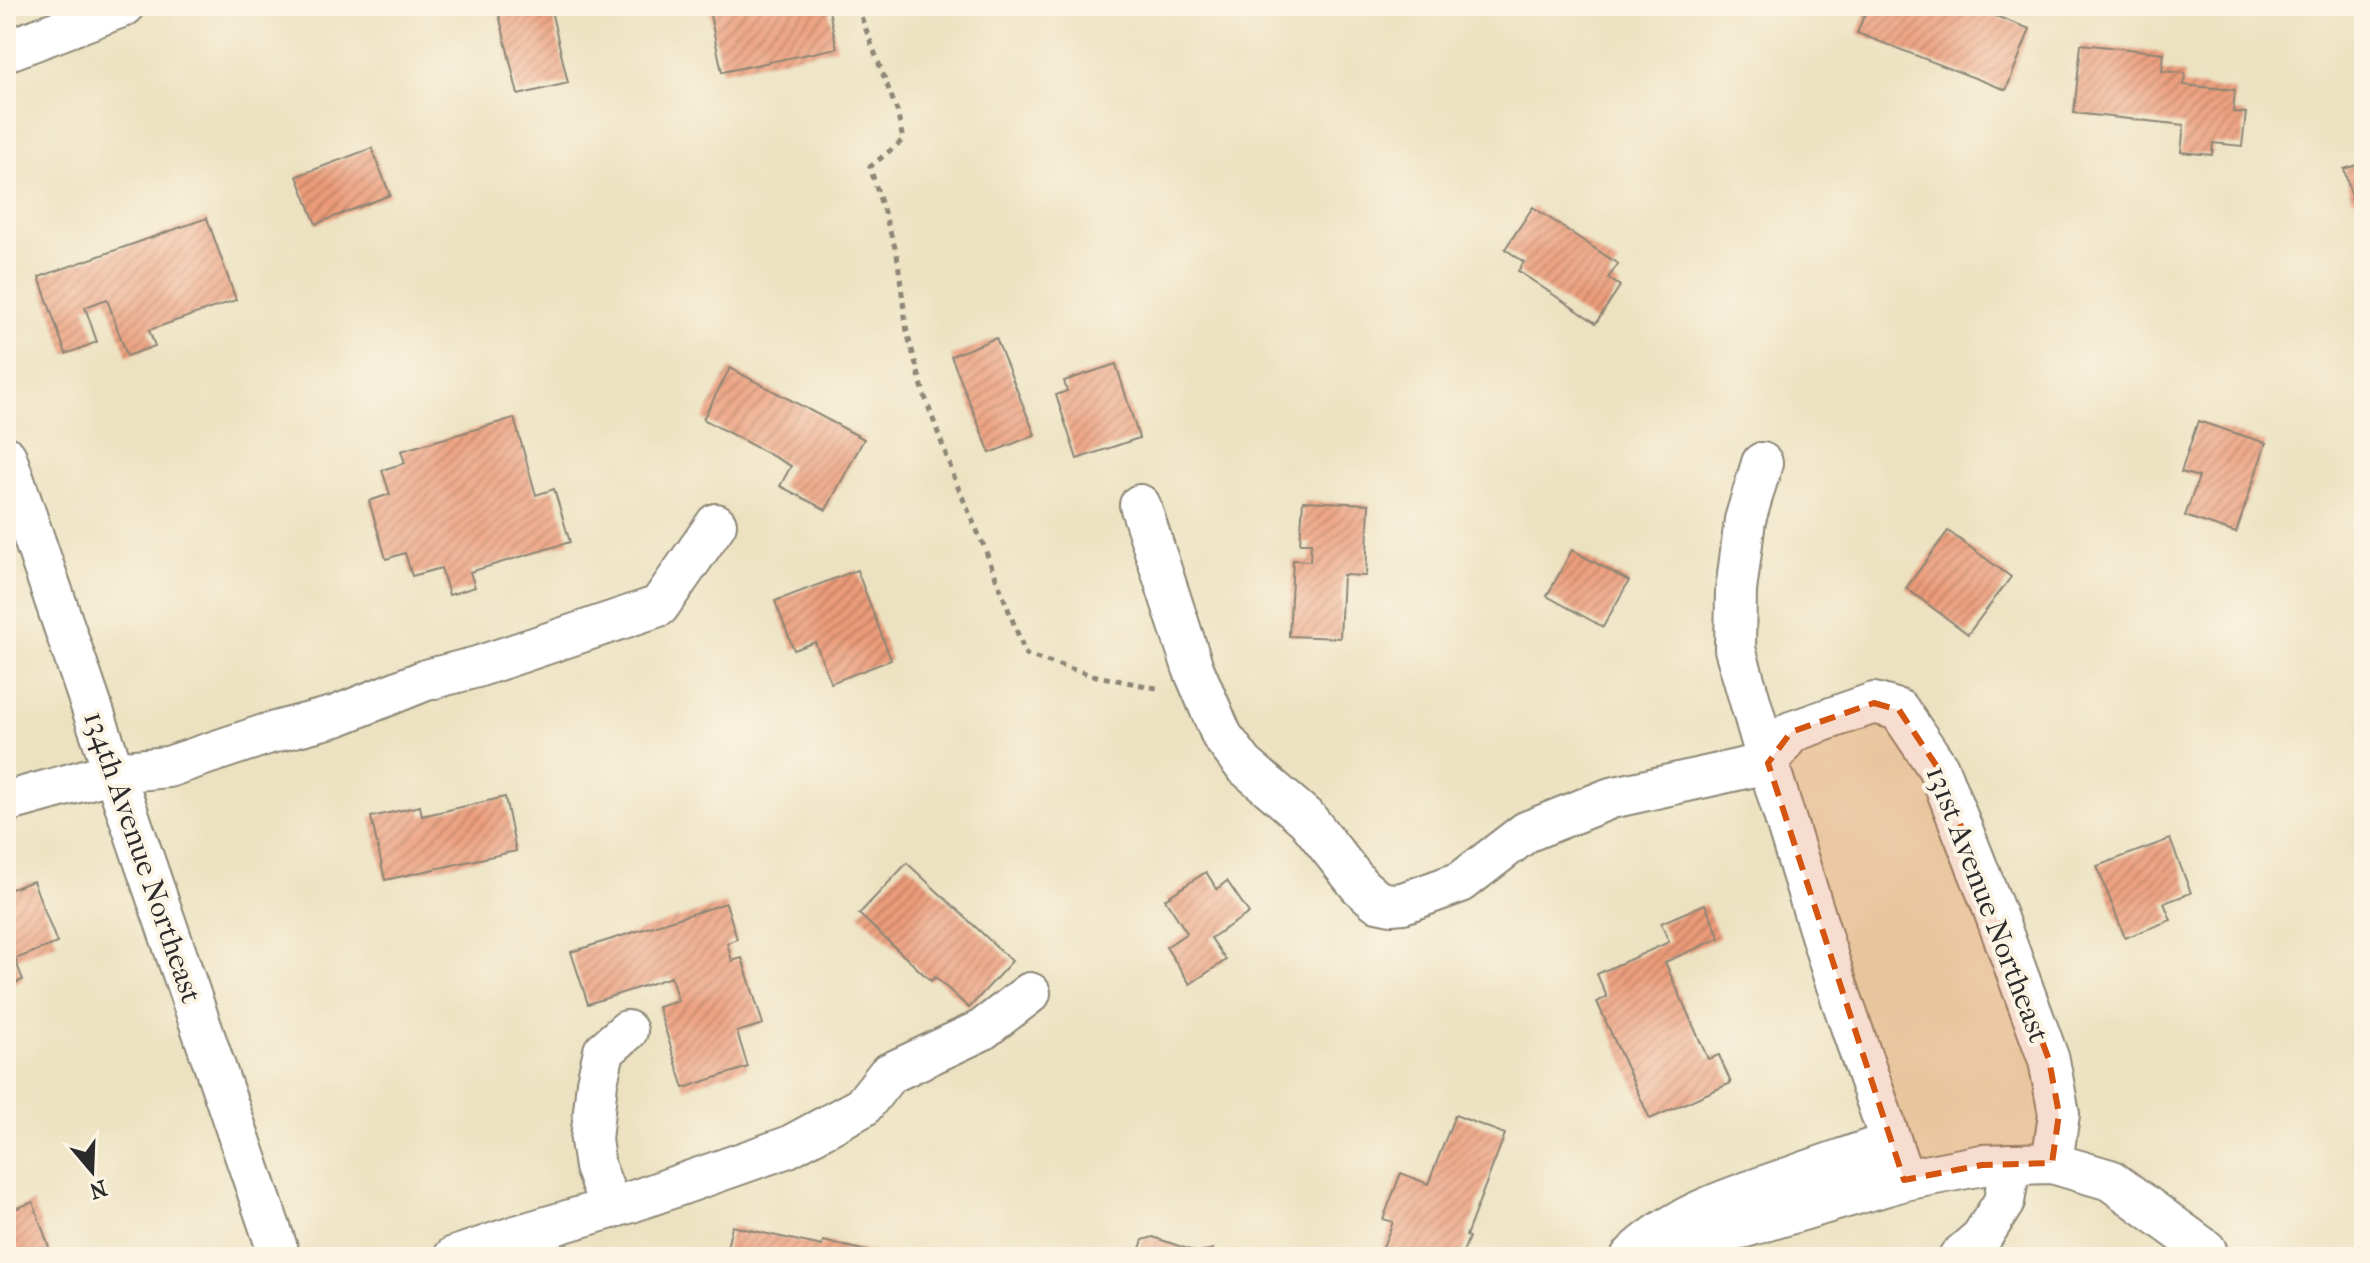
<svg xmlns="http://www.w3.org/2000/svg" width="2370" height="1263" font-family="'IM FELL French Canon',serif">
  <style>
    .building { fill: url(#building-hatch) }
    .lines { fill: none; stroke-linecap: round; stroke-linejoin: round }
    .minor-casing { stroke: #8c8676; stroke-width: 44 }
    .path { stroke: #8c8676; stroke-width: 5; stroke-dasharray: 6 6; stroke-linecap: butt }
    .minor { stroke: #fff; stroke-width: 40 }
    .marked { fill: #d5540f; fill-opacity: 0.2; stroke: #d5540f; stroke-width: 6; stroke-dasharray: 16 10; stroke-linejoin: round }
    .labels { text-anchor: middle; stroke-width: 8; stroke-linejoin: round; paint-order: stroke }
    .street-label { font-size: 30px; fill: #2b2b2b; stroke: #fcf5e5 }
  </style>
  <defs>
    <pattern id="building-hatch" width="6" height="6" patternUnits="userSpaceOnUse" patternTransform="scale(2)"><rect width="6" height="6" fill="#eb9b79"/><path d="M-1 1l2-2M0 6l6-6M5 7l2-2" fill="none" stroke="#bf7f63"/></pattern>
  </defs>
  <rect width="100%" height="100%" fill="#fcf5e5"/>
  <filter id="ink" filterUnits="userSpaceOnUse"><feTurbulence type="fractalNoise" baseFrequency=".0125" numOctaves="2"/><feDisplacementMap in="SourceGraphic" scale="16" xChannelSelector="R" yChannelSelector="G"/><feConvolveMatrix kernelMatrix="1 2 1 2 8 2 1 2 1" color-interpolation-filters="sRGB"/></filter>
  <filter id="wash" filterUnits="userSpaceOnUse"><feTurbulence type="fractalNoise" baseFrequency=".006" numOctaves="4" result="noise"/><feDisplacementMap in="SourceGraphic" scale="32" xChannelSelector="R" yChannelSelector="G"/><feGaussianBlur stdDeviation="1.8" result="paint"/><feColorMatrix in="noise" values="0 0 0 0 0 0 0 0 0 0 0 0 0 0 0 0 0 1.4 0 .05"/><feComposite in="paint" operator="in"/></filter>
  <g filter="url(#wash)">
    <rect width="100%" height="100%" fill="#ece2c1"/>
    <g id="blocks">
      <!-- building -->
      <g class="building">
        <polygon points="497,6 550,6 568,83 518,95"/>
        <polygon points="728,6 828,6 837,48 722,72 709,10"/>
        <polygon points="1868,6 1970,6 2030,29 2006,90 1857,33"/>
        <polygon points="2081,44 2164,53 2162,71 2185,73 2184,85 2235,90 2233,112 2246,113 2242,146 2213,143 2212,155 2181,152 2184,125 2074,113"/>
        <polygon points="372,148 390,195 316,224 297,176"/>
        <polygon points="2364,163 2364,196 2352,199 2344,169"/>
        <polygon points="1533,207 1618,264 1608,278 1620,286 1596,323 1518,271 1524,262 1505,249"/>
        <polygon points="207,218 236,300 149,330 155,346 127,356 107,299 85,307 97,342 66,354 39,277"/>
        <polygon points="996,338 1035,435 990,453 951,356"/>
        <polygon points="1116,364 1139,438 1077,459 1056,395 1067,391 1064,381"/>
        <polygon points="730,368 864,439 826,510 780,486 791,466 703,419"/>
        <polygon points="514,418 536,495 554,489 570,542 470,572 475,587 449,595 441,568 412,576 405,553 386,559 369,501 390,494 382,470 405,463 401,451"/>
        <polygon points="2198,421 2266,443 2236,533 2185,516 2199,477 2181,472"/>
        <polygon points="1303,501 1369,504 1366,576 1343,575 1340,638 1289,636 1293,560 1310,561 1311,543 1300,543"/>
        <polygon points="1948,531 2011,577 1968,634 1906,588"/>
        <polygon points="1572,550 1629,581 1603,627 1547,596"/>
        <polygon points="857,570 891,660 831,683 815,642 794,650 775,601"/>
        <polygon points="505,797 516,851 385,880 371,817 420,806 422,816"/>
        <polygon points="2170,839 2191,893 2164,903 2171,920 2125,938 2097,866"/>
        <polygon points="907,863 1012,961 969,1008 935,977 931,981 859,914"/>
        <polygon points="1206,872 1217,889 1227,881 1249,913 1211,938 1226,960 1190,984 1166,947 1187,933 1165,899"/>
        <polygon points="33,881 57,943 15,959 23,980 6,986 6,891"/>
        <polygon points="726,903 737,939 727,943 732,961 742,958 763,1024 737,1032 748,1067 684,1088 658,1007 678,1001 671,977 588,1004 571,952"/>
        <polygon points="1705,904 1720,938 1665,962 1708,1059 1719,1055 1731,1083 1650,1119 1597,1002 1607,997 1597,974 1669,942 1661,923"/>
        <polygon points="1455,1115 1505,1134 1466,1236 1469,1237 1461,1257 1379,1257 1393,1222 1383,1219 1401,1173 1428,1184"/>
        <polygon points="33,1202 51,1253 56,1257 6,1257 6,1212"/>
        <polygon points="732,1226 822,1246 823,1241 880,1254 879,1257 725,1257"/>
        <polygon points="1153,1237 1199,1253 1213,1249 1210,1257 1137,1257 1143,1240"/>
      </g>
    </g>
  </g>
  <g filter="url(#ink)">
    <use href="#blocks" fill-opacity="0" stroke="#8c8676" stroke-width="2"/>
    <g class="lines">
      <defs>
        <g id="minor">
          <polyline points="6,51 124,6"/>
          <polyline points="6,457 280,1257"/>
          <polyline points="1762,463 1745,520 1736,591 1735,649 1768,763 1834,977 1904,1180"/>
          <polyline points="1140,505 1193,668 1222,736 1244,765 1307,819 1360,886 1377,901 1391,904 1403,903 1461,882 1526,832 1611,798 1768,763 1791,732 1874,703 1899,710 1938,768 1992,905 2049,1060 2059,1114 2052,1163"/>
          <polyline points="6,802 114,772 168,767 267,734 336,716 426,680 477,667 659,606 716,524"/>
          <polyline points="611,1208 595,1167 591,1140 597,1082 604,1051 627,1031"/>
          <polyline points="454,1257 516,1236 628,1203 788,1147 862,1107 888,1074 982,1030 1030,993"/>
          <path d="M 1631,1257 C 1671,1216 1738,1195 1791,1177 C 1824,1165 1858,1154 1891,1142"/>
          <polyline points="1688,1257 1728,1232 1904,1180 1982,1165 2052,1163 2110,1180 2206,1250 2208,1257"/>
          <polyline points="1959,1257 1981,1238 2004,1202 2010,1164"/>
        </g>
      </defs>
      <!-- minor casing -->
      <use href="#minor" class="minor-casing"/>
      <!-- path -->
      <polyline class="path" points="857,6 897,111 903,140 870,167 897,254 907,332 925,397 957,485 983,544 1026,655 1092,675 1161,689"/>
      <!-- minor -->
      <use href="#minor" class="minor"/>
    </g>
  </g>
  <!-- marked area -->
  <path class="marked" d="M 1874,703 L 1899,710 L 1938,768 L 1992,905 L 2049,1060 L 2059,1114 L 2052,1163 L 1982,1165 L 1904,1180 L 1768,763 L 1791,732 Z"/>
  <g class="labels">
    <!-- street labels -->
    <g class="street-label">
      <text transform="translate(143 857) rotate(71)" y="10">134th Avenue Northeast</text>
      <text transform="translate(1988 904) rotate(69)" y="10">131st Avenue Northeast</text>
    </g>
  </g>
  <!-- margin -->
  <rect width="2370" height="1263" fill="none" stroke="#fcf5e5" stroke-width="32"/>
  <!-- north arrow -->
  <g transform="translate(92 1171) rotate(161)" stroke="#fcf5e5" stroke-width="6" paint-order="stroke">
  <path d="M0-6L14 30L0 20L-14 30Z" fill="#2b2b2b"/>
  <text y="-12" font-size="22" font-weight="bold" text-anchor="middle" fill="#2b2b2b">N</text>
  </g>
</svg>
